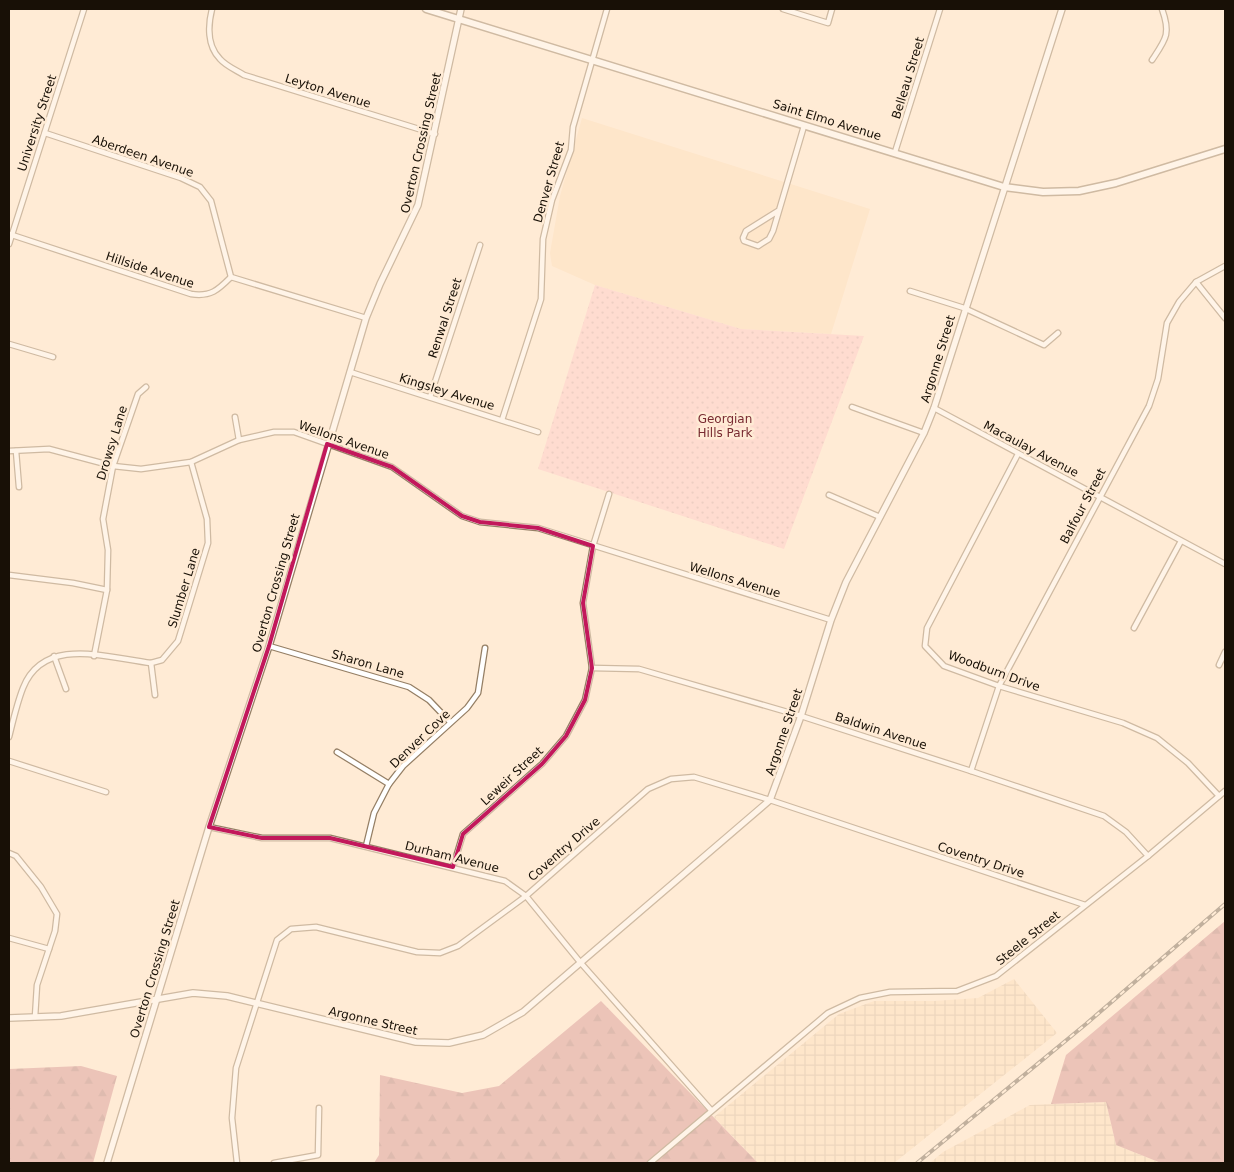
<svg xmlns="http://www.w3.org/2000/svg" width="1234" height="1172" font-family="'DejaVu Sans',sans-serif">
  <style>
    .built { fill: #fddfbd }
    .industrial { fill: url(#industrial-grid) }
    .green { fill: url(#green-dots) }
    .forest { fill: url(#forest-firs) }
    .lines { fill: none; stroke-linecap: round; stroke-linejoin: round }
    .minor-casing { stroke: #957f65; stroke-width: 7 }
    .tertiary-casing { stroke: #957f65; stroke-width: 8 }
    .secondary-casing { stroke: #957f65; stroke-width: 9 }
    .minor { stroke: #fff; stroke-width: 4.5 }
    .tertiary { stroke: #fff; stroke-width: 5.5 }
    .secondary { stroke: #fff; stroke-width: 6 }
    .rail-casing { stroke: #756859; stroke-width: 4 }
    .rail { stroke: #ffebd5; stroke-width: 2; stroke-dasharray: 5.5; stroke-linecap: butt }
    .marked { fill: none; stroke: #c2185b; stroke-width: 4; stroke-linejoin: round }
    .labels { text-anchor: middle; stroke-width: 5; stroke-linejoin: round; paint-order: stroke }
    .street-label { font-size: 12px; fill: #181006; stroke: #ffebd5 }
    .park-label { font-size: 12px; fill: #782b31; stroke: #ffebd5 }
  </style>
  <defs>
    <pattern id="industrial-grid" width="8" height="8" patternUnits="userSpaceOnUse" patternTransform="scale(1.25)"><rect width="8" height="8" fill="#fddfbd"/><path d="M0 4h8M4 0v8" fill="none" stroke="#d8bea1"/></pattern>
    <pattern id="green-dots" width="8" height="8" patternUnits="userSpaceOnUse" patternTransform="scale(1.25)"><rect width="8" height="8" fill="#fecaca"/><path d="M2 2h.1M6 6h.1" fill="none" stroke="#d9acac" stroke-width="1.8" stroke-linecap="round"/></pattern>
    <pattern id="forest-firs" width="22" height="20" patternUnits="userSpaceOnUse" patternTransform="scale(1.25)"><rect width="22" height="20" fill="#d69696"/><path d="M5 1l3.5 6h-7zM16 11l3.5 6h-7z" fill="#b78080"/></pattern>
  </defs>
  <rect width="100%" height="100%" fill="#ffebd5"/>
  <!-- built -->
  <polygon class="built" points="582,118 870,209 831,334 741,329 595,285 552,266 550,253 560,196"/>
  <!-- industrial -->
  <g class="industrial">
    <polygon points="1014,979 1057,1033 894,1163 758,1163 714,1117 839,1014 874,1001 934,1001 978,998"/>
    <polygon points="1106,1102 1116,1145 1161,1163 930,1163 943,1152 1030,1105"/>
  </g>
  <!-- green -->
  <polygon class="green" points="595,285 741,329 864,336 784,549 538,469"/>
  <!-- forest -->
  <g class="forest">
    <polygon points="1225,921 1225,1163 1161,1163 1116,1145 1106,1102 1051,1104 1066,1055"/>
    <polygon points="601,1001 758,1163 374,1163 379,1155 380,1075 462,1093 499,1086"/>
    <polygon points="81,1066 117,1076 93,1163 9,1163 9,1069"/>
  </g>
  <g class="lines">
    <defs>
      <g id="minor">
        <path d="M 212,9 C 208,25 207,46 220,59 C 226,66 236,70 244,75 L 435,134"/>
        <polyline points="783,9 828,23 832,9"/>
        <path d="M 1152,60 C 1166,39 1171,34 1162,9"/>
        <polyline points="45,133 181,178 200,187 211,201 231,277"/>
        <polyline points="895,152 940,9"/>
        <polyline points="778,211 746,231 743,238 744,241 758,246 769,239 773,231 804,126"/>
        <path d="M 9,234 L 191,294 C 211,297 218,290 231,277 L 366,318"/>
        <polyline points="9,244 84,9"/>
        <polyline points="1196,282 1225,318"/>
        <polyline points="910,291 964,308 1044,345 1058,333"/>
        <polyline points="9,344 53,357"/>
        <polyline points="350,372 538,432"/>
        <polyline points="430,397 480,245"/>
        <polyline points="852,407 924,433"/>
        <polyline points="934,408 1225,564"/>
        <polyline points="235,417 239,440"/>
        <polyline points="502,420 541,299 543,239 552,200 571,150 573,127 607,9"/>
        <polyline points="9,451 49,449 113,466 141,469 191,462 239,440 274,432 294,432 392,467 462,516 480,522 538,528 831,620"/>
        <polyline points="16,451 19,487"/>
        <polyline points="1018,454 927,628 925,646 944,666 999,686 1123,723 1157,738 1188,763 1219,796"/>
        <polyline points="829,495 880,517"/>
        <polyline points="9,575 73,583 107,590"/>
        <polyline points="1134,628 1181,541"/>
        <polyline points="269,646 409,687 429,700 450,722"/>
        <polyline points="54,656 66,689"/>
        <polyline points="94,656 107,590 108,550 103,519 113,466 138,394 146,387"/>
        <polyline points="151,663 155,695"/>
        <polyline points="1219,665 1225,652"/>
        <polyline points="592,668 639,669 801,716 971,771 1104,816 1126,832 1148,856"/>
        <path d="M 9,737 C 13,721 17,703 23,688 C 44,635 108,658 151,663 L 162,660 L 178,641 L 208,543 L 207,519 L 191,462"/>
        <polyline points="337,752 389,784"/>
        <polyline points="9,761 106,792"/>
        <polyline points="971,771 999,686 1149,406 1158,379 1167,323 1179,302 1196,282 1225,266"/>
        <polyline points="209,827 262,838 330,838 505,881 526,896 580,962 711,1110"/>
        <polyline points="366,846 374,813 389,784 403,766 467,708 478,693 485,648"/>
        <polyline points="9,853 16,856 41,887 57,914 55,931 37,985 35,1017"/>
        <polyline points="453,867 463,834 542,764 566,736 585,700 592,668 583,603 593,546 609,494"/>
        <polyline points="9,938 49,949"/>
        <polyline points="237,1163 232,1118 236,1068 277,940 291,929 316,927 417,952 440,953 458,946 526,896 648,789 671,779 694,777 770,800 1085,905"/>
        <polyline points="274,1163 318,1155 319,1108"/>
        <polyline points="650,1163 828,1013 860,998 890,992 957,991 996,976 1148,856 1225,791"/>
      </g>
      <g id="tertiary">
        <polyline points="9,1018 61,1016 193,993 227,996 416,1042 449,1043 483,1035 523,1012 770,800 801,716 831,620 846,582 924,433 934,408 1062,9"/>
        <polyline points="107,1163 209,827 269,646 366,318 380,284 418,205 461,9"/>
      </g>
      <polyline id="secondary" points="426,9 1004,187 1043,192 1079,191 1116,183 1225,149"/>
    </defs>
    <!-- minor casing -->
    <use href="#minor" class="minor-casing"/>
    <!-- tertiary casing -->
    <use href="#tertiary" class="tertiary-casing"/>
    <!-- secondary casing -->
    <use href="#secondary" class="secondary-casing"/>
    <!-- minor -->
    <use href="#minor" class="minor"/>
    <!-- tertiary -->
    <use href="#tertiary" class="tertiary"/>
    <!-- secondary -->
    <use href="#secondary" class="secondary"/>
    <defs>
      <polyline id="rail" points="917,1163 1086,1024 1225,904"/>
    </defs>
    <!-- rail casing -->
    <use href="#rail" class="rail-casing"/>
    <!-- rail -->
    <use href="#rail" class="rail"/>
  </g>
  <!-- marked area -->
  <path d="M0 0H1234V1172H0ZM 327,444 L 392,467 L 462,516 L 480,522 L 538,528 L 593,546 L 583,603 L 592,668 L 585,700 L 566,736 L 542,764 L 463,834 L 453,867 L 330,838 L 262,838 L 209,827 L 269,646 Z" fill="#ffebd5" fill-opacity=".55" fill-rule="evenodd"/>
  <path class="marked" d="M 327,444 L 392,467 L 462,516 L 480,522 L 538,528 L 593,546 L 583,603 L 592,668 L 585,700 L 566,736 L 542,764 L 463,834 L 453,867 L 330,838 L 262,838 L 209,827 L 269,646 Z"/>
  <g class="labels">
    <!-- street labels -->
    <g class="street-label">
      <text transform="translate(908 78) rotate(-73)" y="4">Belleau Street</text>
      <text transform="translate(328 91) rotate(17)" y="4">Leyton Avenue</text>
      <text transform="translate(827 120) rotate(17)" y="4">Saint Elmo Avenue</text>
      <text transform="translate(37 123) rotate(-72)" y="4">University Street</text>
      <text transform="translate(421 143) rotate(-77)" y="4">Overton Crossing Street</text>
      <text transform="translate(143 156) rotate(19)" y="4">Aberdeen Avenue</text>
      <text transform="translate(549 182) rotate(-74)" y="4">Denver Street</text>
      <text transform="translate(150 270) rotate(18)" y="4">Hillside Avenue</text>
      <text transform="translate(445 318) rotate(-72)" y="4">Renwal Street</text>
      <text transform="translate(938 359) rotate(-73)" y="4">Argonne Street</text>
      <text transform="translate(447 392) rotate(17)" y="4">Kingsley Avenue</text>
      <text transform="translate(344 440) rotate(19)" y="4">Wellons Avenue</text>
      <text transform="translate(112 443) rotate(-73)" y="4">Drowsy Lane</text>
      <text transform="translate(1031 449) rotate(28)" y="4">Macaulay Avenue</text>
      <text transform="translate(1083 506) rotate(-62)" y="4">Balfour Street</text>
      <text transform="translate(735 580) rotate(17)" y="4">Wellons Avenue</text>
      <text transform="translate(276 583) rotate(-74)" y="4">Overton Crossing Street</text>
      <text transform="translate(184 588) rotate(-73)" y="4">Slumber Lane</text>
      <text transform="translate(368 664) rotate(16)" y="4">Sharon Lane</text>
      <text transform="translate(994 671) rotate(20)" y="4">Woodburn Drive</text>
      <text transform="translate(881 731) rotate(18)" y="4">Baldwin Avenue</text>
      <text transform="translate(784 732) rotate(-71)" y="4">Argonne Street</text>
      <text transform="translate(420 739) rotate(-44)" y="4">Denver Cove</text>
      <text transform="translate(512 776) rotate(-43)" y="4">Leweir Street</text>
      <text transform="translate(564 849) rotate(-41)" y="4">Coventry Drive</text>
      <text transform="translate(452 857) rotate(14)" y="4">Durham Avenue</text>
      <text transform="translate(981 860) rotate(18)" y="4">Coventry Drive</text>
      <text transform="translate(1028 938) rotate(-39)" y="4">Steele Street</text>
      <text transform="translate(155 969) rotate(-73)" y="4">Overton Crossing Street</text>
      <text transform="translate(373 1021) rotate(13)" y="4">Argonne Street</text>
    </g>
    <!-- park labels -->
    <g class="park-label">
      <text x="725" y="423">Georgian<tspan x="725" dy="14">Hills Park</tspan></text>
    </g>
  </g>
  <!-- border -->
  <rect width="1234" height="1172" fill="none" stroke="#181006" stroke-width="20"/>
</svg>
